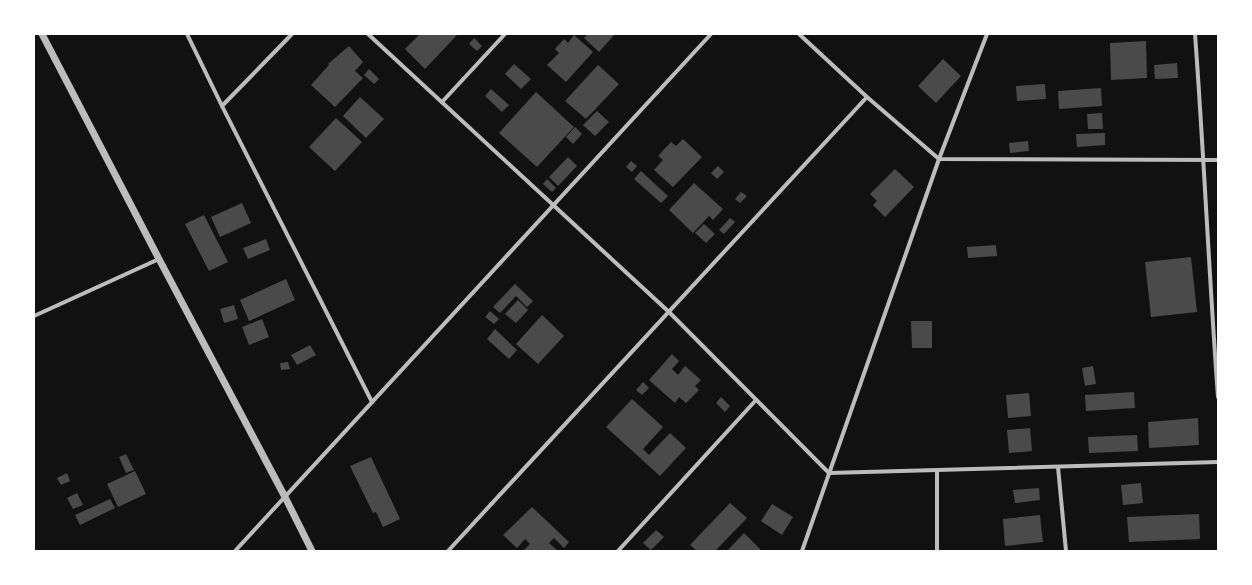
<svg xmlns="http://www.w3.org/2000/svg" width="1252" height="585" font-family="Roboto,sans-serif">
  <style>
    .building { fill: #4a4a4a }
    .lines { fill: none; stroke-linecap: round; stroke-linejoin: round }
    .minor { stroke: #bcbcbc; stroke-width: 4 }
    .tertiary { stroke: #bcbcbc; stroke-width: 7 }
  </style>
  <rect width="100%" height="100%" fill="#111"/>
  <!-- building -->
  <g class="building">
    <polygon points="420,34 458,34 425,69 405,49"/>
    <polygon points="588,34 615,34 599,52 584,38"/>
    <polygon points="574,35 593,52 566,82 547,65 559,53 555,49 564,39 568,43"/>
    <polygon points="474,38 482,46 477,51 469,44"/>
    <polygon points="1146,41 1147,78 1111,80 1110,43"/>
    <polygon points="349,46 363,62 355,71 363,78 335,107 311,85 329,65 328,64"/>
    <polygon points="943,59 961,76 936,103 918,86"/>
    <polygon points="1177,63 1178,78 1155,79 1154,65"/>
    <polygon points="514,64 531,79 521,89 505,74"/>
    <polygon points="598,65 619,84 586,119 565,101"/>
    <polygon points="369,69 379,79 374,84 364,75"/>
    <polygon points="1045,84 1046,99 1017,101 1016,86"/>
    <polygon points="1101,88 1102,106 1059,109 1058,91"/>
    <polygon points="491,89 509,105 502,112 485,96"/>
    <polygon points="536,92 574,127 537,167 499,133"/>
    <polygon points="360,97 384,119 366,138 343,116"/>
    <polygon points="597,111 609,122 595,136 583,125"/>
    <polygon points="1102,113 1103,129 1088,129 1087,114"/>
    <polygon points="336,118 362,142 335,171 309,147"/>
    <polygon points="575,127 582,134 573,144 566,137"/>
    <polygon points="1105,133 1105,145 1077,147 1076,134"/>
    <polygon points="683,139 702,157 673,187 654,170 663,160 658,156 671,142 676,146"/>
    <polygon points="1028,141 1029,151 1010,153 1009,143"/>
    <polygon points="568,157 577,166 558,186 549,177"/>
    <polygon points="631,161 637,166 632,172 626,167"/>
    <polygon points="718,166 724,172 717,179 711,173"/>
    <polygon points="895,169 914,187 885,217 873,205 877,201 870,194"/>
    <polygon points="641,171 668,196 661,203 634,179"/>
    <polygon points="547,179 556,188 552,192 543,184"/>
    <polygon points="694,183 723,209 713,220 709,216 693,233 669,210"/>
    <polygon points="741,192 747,196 740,203 735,199"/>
    <polygon points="242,203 251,223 220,237 211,217"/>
    <polygon points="204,215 228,262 209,271 185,224"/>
    <polygon points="730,218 735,222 724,234 719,230"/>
    <polygon points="704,224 715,234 706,243 695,233"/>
    <polygon points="266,239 270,250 248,259 243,248"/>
    <polygon points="996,245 997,256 968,258 967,247"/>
    <polygon points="1191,257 1197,312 1151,317 1145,262"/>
    <polygon points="286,279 295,300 249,321 240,300"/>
    <polygon points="515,284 533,301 527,307 516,296 500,313 493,307"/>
    <polygon points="518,300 528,310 516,323 505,314"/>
    <polygon points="234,305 238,319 224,323 220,309"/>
    <polygon points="490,311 499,319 494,324 485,317"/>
    <polygon points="542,315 564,336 538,364 516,344"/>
    <polygon points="262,319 269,337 249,345 242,327"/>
    <polygon points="911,321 932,321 932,348 912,348"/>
    <polygon points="495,329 517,350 509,359 487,339"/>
    <polygon points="310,345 316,355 297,365 291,355"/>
    <polygon points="672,354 679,361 672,369 678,375 685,366 701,380 695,386 699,390 686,403 679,397 675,403 649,380"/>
    <polygon points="288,362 290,369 281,370 280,363"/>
    <polygon points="1093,366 1096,384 1085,386 1082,368"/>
    <polygon points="643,382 649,388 642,395 636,390"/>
    <polygon points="1134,392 1135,408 1086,411 1085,395"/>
    <polygon points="1029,393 1031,416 1008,418 1006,395"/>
    <polygon points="721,397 730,406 725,412 716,403"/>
    <polygon points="632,399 663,427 643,449 649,455 670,433 686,448 660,476 606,427"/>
    <polygon points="1198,418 1199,445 1149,448 1148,422"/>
    <polygon points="1030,428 1032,451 1009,453 1007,430"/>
    <polygon points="1137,435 1138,451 1089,453 1088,437"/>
    <polygon points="126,454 134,470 126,473 119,457"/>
    <polygon points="371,457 400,519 383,527 376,512 373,513 350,466"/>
    <polygon points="135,471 146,494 118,507 107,484"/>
    <polygon points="67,473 70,481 61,485 57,478"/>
    <polygon points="1141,483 1143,503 1123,505 1121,485"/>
    <polygon points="1039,488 1040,500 1015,503 1013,490"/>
    <polygon points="77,493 83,505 73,509 67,498"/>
    <polygon points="110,499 115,508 80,525 75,515"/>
    <polygon points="730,503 747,518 715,551 697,551 690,545"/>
    <polygon points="772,504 793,517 782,535 761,521"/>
    <polygon points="532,507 569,542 564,548 554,538 549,543 558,551 523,551 530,544 525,539 517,548 503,535"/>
    <polygon points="1199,514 1200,539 1129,542 1127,517"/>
    <polygon points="1040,515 1043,542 1005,546 1003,519"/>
    <polygon points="656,530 664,537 651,550 643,543"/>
    <polygon points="744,533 762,551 727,551"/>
  </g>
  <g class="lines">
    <!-- minor -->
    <g class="minor">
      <polyline points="187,34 222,106 372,402"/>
      <polyline points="368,34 669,312 829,473 1218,462"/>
      <polyline points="799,34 867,97 939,159 1218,160"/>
      <path d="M 1195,34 C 1204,155 1209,276 1218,397"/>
      <polyline points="442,102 505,34"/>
      <polyline points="222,106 292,34"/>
      <polyline points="34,316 159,259"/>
      <polyline points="1058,467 1066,551"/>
      <polyline points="235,551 711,34"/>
      <polyline points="448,551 867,97"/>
      <polyline points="618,551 756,400"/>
      <polyline points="802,551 939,159 987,34"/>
      <polyline points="937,551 937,470"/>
    </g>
    <!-- tertiary -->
    <polyline class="tertiary" points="42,34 159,259 285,497 312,551"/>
  </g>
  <!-- border -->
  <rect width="1252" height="585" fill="none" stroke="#ffffff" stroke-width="70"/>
</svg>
